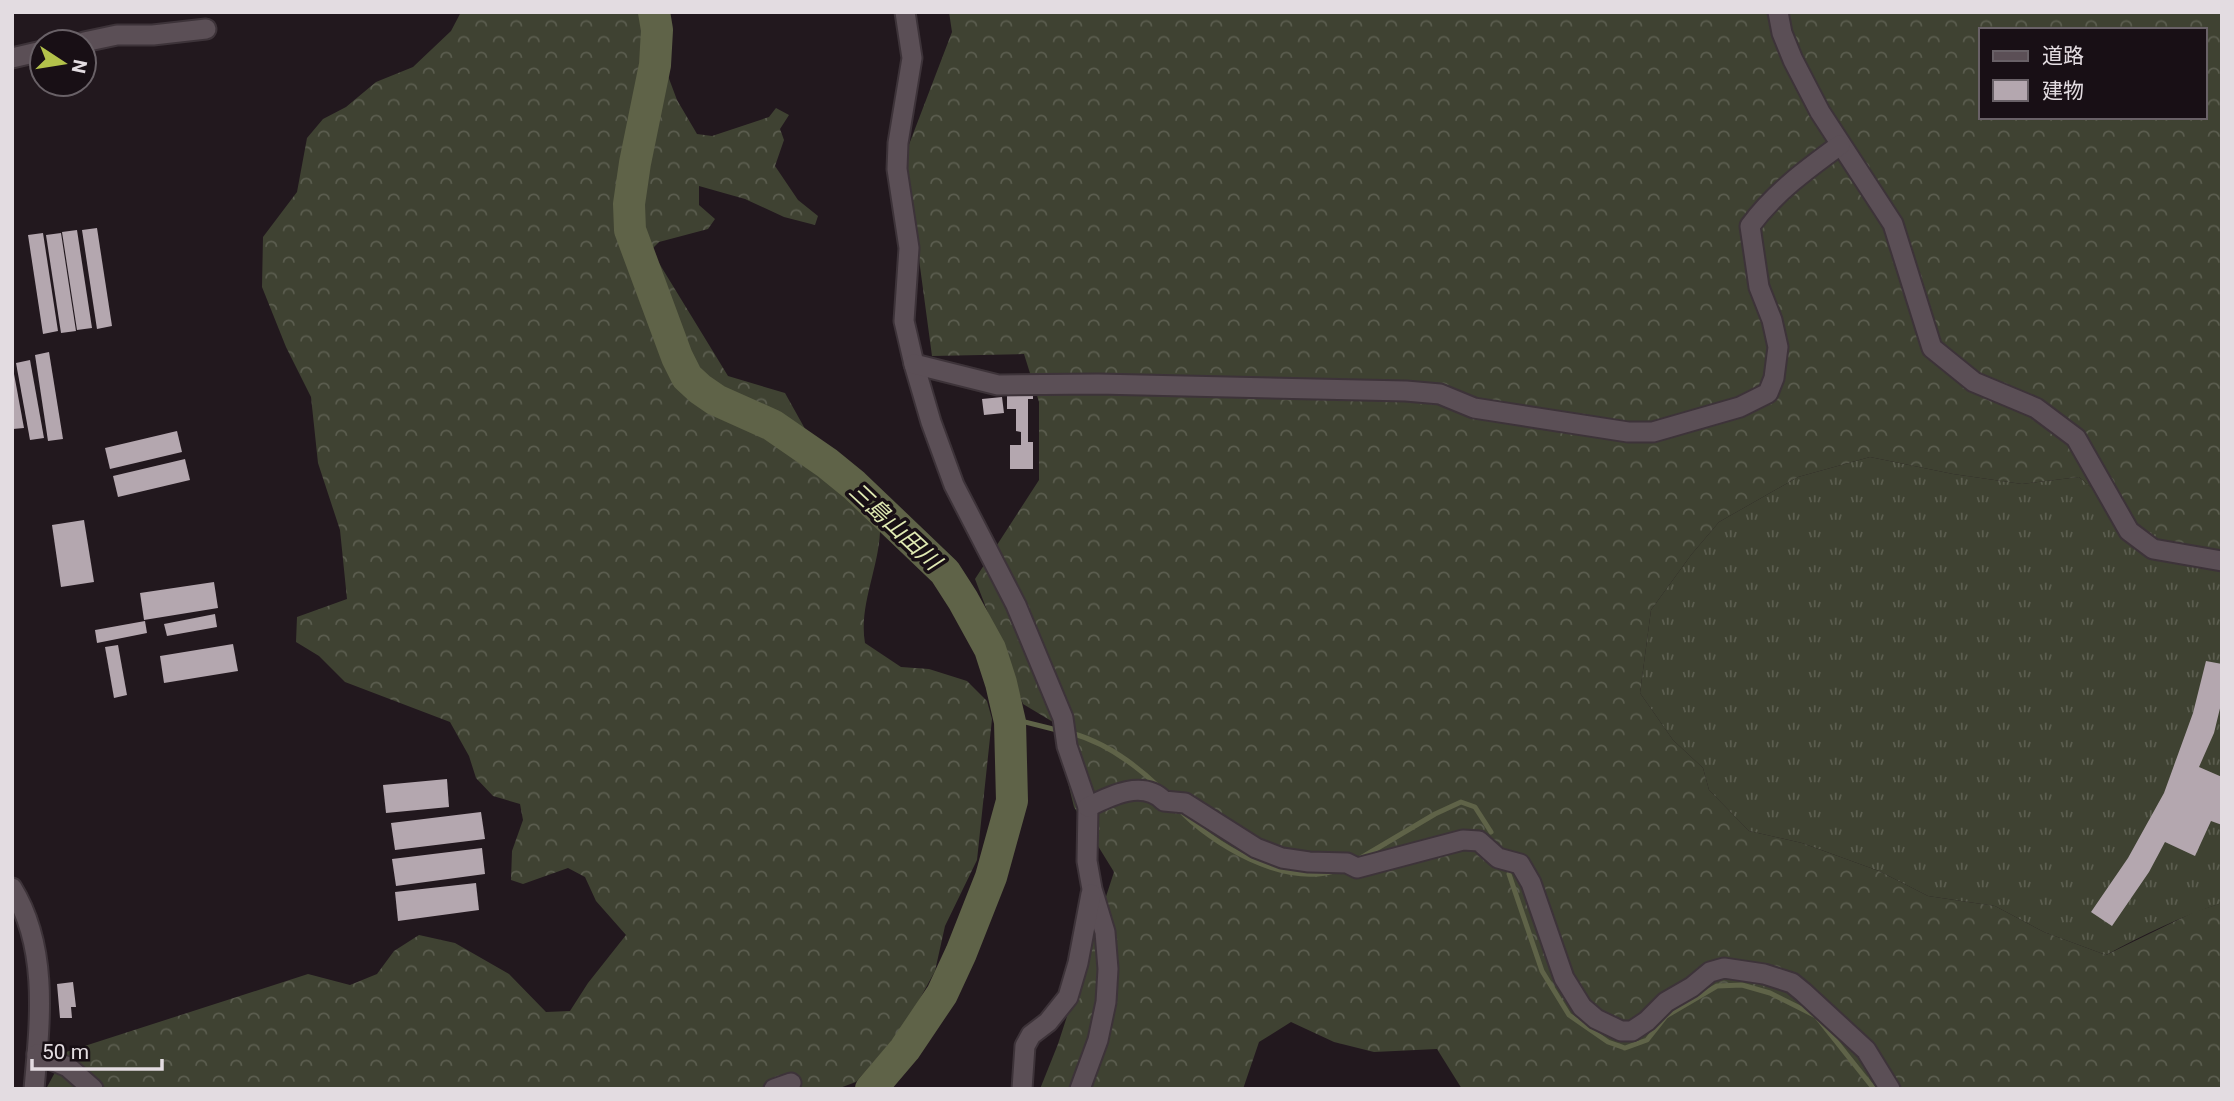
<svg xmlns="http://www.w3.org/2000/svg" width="2234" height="1101" font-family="Roboto,'Noto Sans JP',sans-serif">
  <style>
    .grass { fill: url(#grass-tufts) }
    .forest { fill: url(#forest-crowns); fill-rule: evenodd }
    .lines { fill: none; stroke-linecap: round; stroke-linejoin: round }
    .stream { stroke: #5f6348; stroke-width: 5 }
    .river { stroke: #5f6348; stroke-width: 32 }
    .building { fill: #b4a7af }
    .minor-casing { stroke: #3d3339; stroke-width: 23 }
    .minor { stroke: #5b4f56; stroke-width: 19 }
    .labels { text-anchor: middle; stroke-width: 7; stroke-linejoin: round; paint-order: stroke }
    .water-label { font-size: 23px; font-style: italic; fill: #e0eab3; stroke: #180f15 }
  </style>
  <defs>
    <pattern id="grass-tufts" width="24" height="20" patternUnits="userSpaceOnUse" patternTransform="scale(1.75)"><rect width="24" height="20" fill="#3f4232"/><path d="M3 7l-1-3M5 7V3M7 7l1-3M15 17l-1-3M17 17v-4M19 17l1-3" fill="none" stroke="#5b5d4f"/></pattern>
    <pattern id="forest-crowns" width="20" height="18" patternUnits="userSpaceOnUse" patternTransform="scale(1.75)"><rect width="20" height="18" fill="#3f4232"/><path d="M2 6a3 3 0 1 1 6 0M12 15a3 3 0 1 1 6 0" fill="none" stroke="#5b5d4f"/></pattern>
  </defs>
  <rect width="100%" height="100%" fill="#22181e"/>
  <!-- grass -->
  <path class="grass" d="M 1870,457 L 1953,474 L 2022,484 L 2079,477 L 2134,524 L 2222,551 L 2222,903 C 2181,916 2143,935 2106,955 L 2044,932 L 1995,906 L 1928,896 L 1879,871 L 1802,843 L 1749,831 L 1709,790 L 1703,768 L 1673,740 L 1640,693 L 1651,610 L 1691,555 L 1719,522 L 1798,477 Z"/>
  <!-- forest -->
  <g class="forest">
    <path d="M 461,12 L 644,12 L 677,100 L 697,134 L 712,136 L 769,117 L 776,108 L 789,115 L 780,129 L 784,140 L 775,166 L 798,200 L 818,216 L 815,225 L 784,217 L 745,199 L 699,186 L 699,205 L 715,219 L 708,229 L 659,242 L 651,250 L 728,376 L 785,393 L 833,479 L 880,522 C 882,563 858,603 865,643 L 901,667 L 929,669 L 967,681 L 987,701 L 992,719 L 977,860 L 945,926 L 935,971 L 906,1024 L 856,1082 L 837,1089 L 46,1089 L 66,1052 L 308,974 L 350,985 L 377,974 L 394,951 L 419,935 L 455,943 L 509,974 L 546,1012 L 570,1011 L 588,983 L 626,935 L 596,901 L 585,877 L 568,868 L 523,884 L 511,880 L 512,851 L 523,820 L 520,804 L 493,796 L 476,778 L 469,756 L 450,722 L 345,682 L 319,656 L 296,642 L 297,617 L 347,599 L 340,530 L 318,463 L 311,397 L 286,347 L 262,287 L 263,237 L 297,192 L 307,138 L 323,119 L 346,107 L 376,82 L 413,67 L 451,31 Z"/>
    <path d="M 949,12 L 2222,12 L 2222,551 L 2171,542 L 2134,524 L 2079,477 L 2022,484 L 1953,474 L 1870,457 L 1798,477 L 1719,522 L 1691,555 L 1651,610 L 1640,693 L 1673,740 L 1703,768 L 1709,790 L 1749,831 L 1802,843 L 1879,871 L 1928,896 L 1995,906 L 2044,932 L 2106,955 L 2194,912 L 2222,903 L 2222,1089 L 1462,1089 L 1437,1049 L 1374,1052 L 1334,1042 L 1291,1022 L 1259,1042 L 1243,1089 L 1040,1089 L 1058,1044 L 1114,872 L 1074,807 L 1053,722 L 1023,704 L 975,579 L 1039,480 L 1039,402 L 1024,354 L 932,356 L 905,155 L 952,32 ZM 1980,30 L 2204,30 L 2204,117 L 1980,117 Z"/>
  </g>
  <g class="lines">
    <!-- stream -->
    <g class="stream">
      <polyline points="1009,718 1061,731"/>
      <path d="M 1071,733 C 1104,742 1135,764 1160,788"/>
      <path d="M 1178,808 C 1212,845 1283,886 1334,871"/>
      <polyline points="1359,859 1435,814 1461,802 1475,807 1491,832"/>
      <polyline points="1509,874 1542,971 1569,1015 1608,1042 1625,1048 1647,1040 1666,1016 1717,986 1742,985 1770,993 1816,1016 1874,1089"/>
    </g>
    <!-- river -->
    <polyline class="river" points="654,12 657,30 655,65 635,163 629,204 630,230 677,357 687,377 700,389 716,400 772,425 827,463 854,485 945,572 963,600 990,649 1001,683 1010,722 1012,801 991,877 961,953 942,994 905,1049 871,1089"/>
  </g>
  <!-- building -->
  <g class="building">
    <polygon points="97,228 112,326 97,329 82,230"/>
    <polygon points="77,230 92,328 77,330 62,232"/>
    <polygon points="43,233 58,331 43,334 28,235"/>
    <polygon points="61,233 76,331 61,333 46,235"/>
    <polygon points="49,352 63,439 48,441 35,355"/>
    <polygon points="30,360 44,438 30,440 16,363"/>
    <polygon points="12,363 24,428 13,429 12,424"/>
    <polygon points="1033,388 1033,399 1028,399 1028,442 1033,442 1033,469 1010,469 1010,445 1021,445 1021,432 1016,431 1016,409 1007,409 1007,392"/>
    <polygon points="1002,397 1004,413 984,415 982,399"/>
    <polygon points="177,431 182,452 110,469 105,448"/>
    <polygon points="185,459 190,480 118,497 113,476"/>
    <polygon points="84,520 94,582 61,587 52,525"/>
    <polygon points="214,582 218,608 144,620 140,593"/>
    <polygon points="215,614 217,627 167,636 164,624"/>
    <polygon points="145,621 147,633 97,643 95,630"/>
    <polygon points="233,644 238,671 164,683 160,656"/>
    <polygon points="118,645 127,695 114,698 105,647"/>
    <polygon points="2206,661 2222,664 2222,700 2214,733 2199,767 2222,777 2222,825 2211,821 2195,856 2165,842 2149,872 2112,926 2091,912 2128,858 2164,793 2193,713"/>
    <polygon points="447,779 449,807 386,813 383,785"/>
    <polygon points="481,812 485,839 395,850 391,823"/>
    <polygon points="482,848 485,874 396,886 392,859"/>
    <polygon points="476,883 479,910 398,921 395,892"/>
    <polygon points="73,982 76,1007 71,1007 72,1018 60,1018 57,984"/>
  </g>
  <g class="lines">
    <defs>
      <g id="minor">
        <polyline points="905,12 912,58 898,143 897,169 909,248 904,321 914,364 931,422 954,485 1016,605 1063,718 1067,746 1088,807 1087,861 1092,889 1105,932 1108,969 1106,1002 1098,1040 1080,1089"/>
        <polyline points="1778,12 1782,33 1793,60 1820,112 1893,224 1932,348 1974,382 2036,408 2076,438 2129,531 2153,549 2222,561"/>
        <polyline points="84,42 117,35 153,35 206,29"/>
        <polyline points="12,58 42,51"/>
        <path d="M 914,364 L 998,385 L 1098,384 L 1406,391 L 1440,394 L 1474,408 L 1628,432 L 1653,432 L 1740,407 L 1768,393 L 1774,378 L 1778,347 L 1772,320 L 1759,287 L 1750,226 C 1774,193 1807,169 1840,145"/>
        <path d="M 1088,807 C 1110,796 1143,779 1164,801 L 1185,803 L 1256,848 L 1282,858 L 1309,862 L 1347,863 L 1357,868 L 1463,840 L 1479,841 L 1498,858 L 1520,864 L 1531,883 L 1564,978 L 1582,1007 L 1596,1019 L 1621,1031 L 1632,1031 L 1647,1021 L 1666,1002 L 1692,987 L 1710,972 L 1724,968 L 1764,974 L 1792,983 L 1803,992 L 1866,1050 L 1890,1089"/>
        <path d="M 12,888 C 49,948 40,1022 34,1089"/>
        <polyline points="37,1054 68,1067 93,1089"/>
        <polyline points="774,1089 791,1083"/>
        <polyline points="1022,1089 1025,1046 1031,1035 1048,1022 1068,997 1078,963 1091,894"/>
      </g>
    </defs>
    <!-- minor casing -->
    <use href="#minor" class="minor-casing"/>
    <!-- minor -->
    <use href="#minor" class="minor"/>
  </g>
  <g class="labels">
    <!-- water labels -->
    <g class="water-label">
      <text transform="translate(895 526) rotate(43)" y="8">三島山田川</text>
    </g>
  </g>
  <!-- border -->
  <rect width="2234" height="1101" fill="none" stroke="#e3dce1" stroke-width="28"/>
  <!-- legend -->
  <rect x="1979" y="28" width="228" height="91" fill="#180f15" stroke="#696167" stroke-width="2"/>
  <rect x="1993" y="51" width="35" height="10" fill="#5b4f56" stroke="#696167" stroke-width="2"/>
  <text x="2042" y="63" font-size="21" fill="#e3dce1">道路</text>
  <rect x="1993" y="80" width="35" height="21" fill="#b4a7af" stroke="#696167" stroke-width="2"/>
  <text x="2042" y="98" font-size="21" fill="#e3dce1">建物</text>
  <!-- north arrow -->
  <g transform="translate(63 63) rotate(102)"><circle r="33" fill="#180f15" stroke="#696167" stroke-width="2"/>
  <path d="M0-5L12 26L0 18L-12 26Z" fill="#b3c24b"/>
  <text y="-10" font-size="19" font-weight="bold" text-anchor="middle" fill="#e3dce1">N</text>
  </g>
  <!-- scale -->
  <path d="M32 1059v10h130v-10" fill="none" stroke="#e3dce1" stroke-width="3.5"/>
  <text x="42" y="1059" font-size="21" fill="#e3dce1" stroke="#180f15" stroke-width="5" paint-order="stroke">50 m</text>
</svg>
